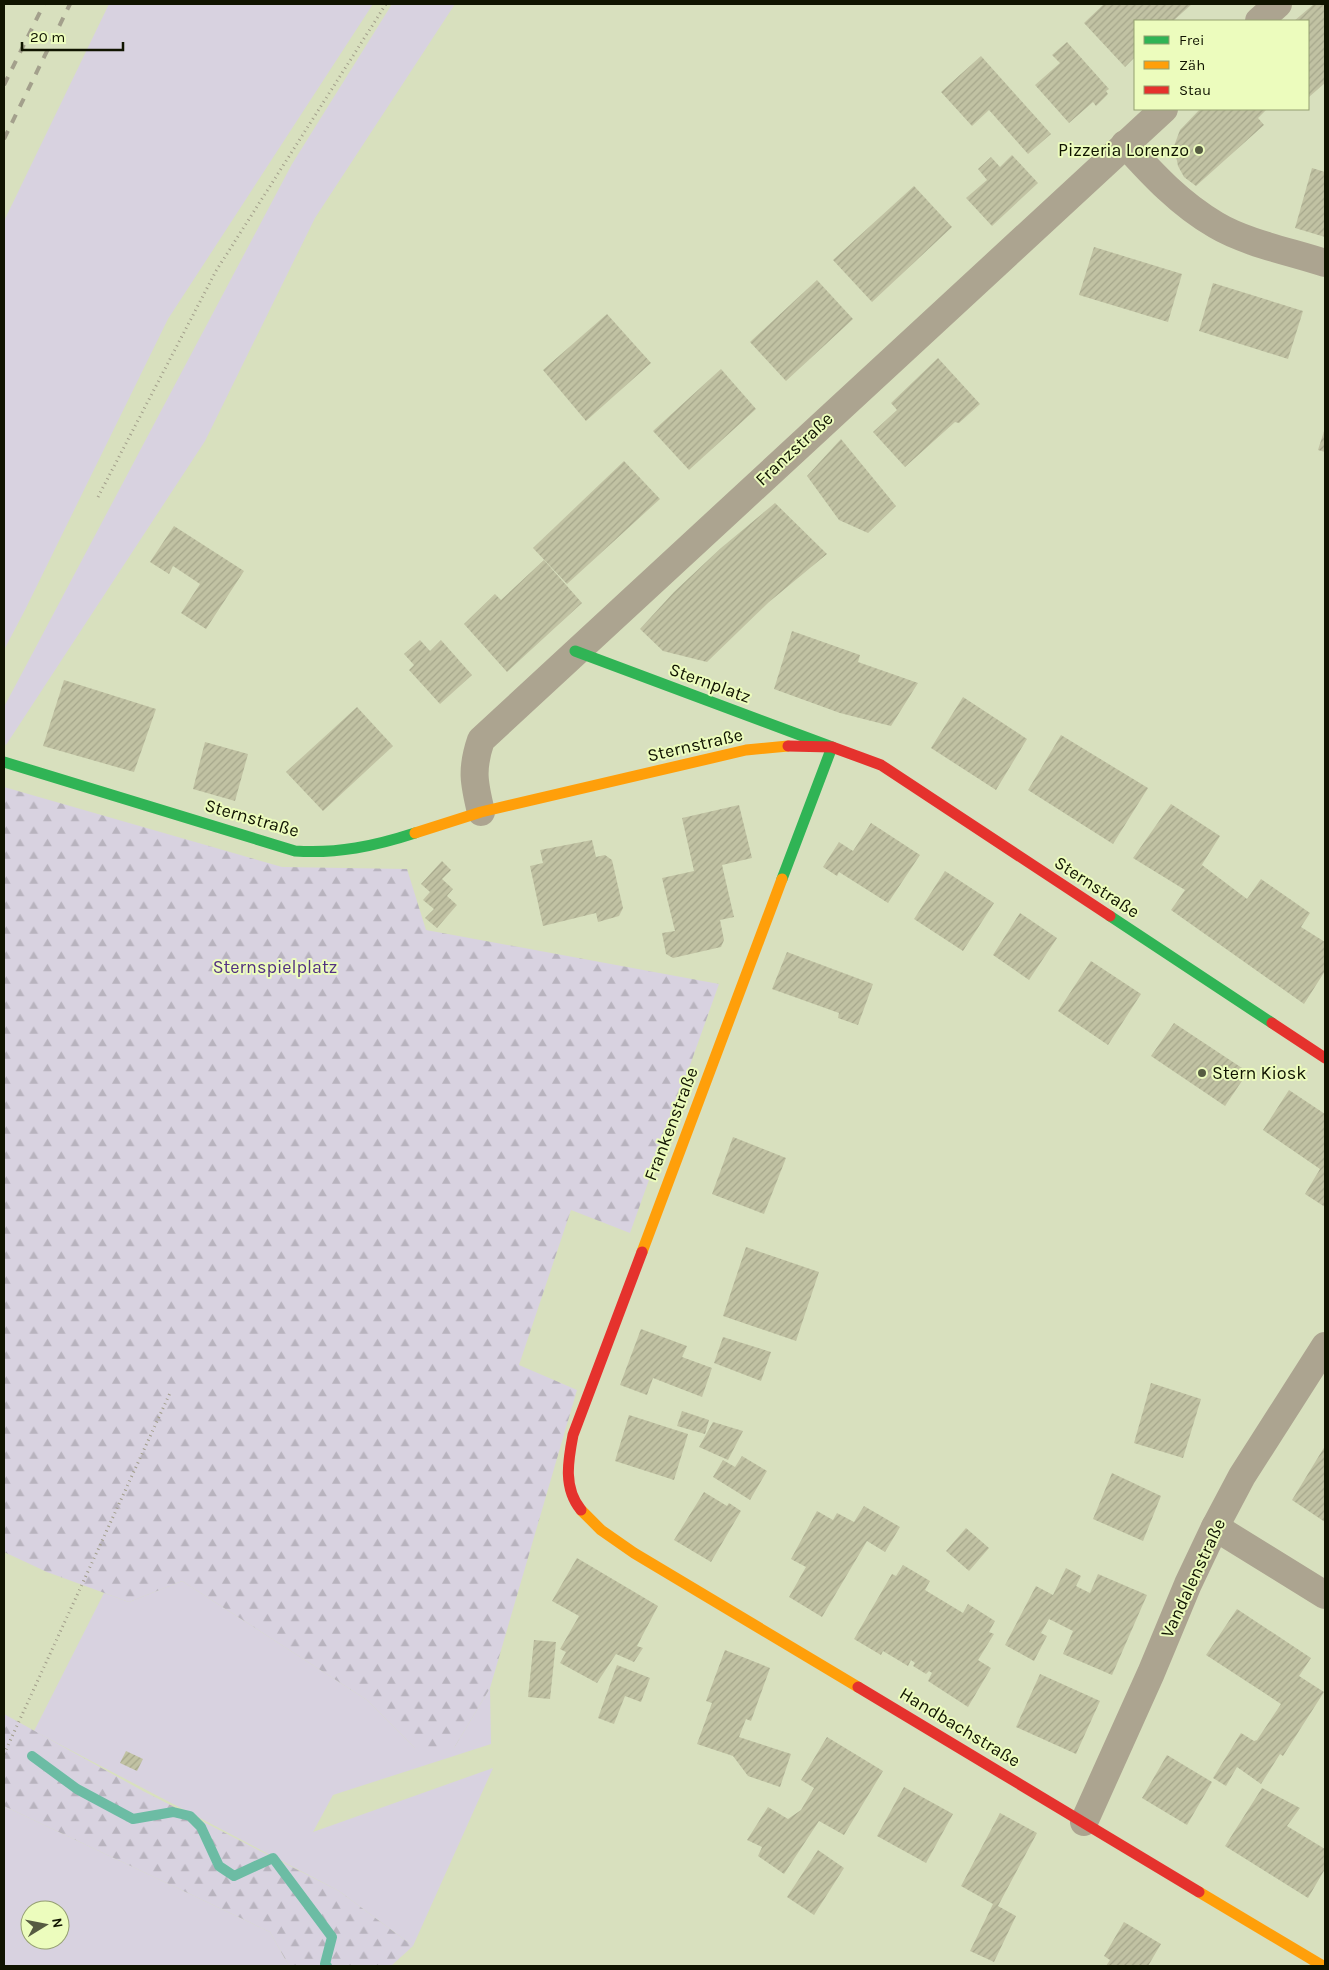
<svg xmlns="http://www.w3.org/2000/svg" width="1329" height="1970" font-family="Karla,sans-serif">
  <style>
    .green { fill: #d8d2e0; fill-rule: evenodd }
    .forest { fill: url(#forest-firs) }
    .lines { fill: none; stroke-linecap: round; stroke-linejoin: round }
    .stream { stroke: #6cbca4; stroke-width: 10 }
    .building { fill: url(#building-hatch) }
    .path { stroke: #a19d8a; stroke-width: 3; stroke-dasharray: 1 4; stroke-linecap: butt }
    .street { stroke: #aca490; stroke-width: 28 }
    .fast { stroke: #30b455; stroke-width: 11 }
    .slow { stroke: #ff9f0a; stroke-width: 11 }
    .jam { stroke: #e5322d; stroke-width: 11 }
    .rail { stroke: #a3a08c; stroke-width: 4; stroke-dasharray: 9 9; stroke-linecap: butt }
    .poi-dot { fill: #565b42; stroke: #ecfcbd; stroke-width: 2 }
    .labels { text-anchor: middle; stroke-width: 4; stroke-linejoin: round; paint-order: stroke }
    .poi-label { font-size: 18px; fill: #101400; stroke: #ecfcbd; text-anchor: end }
    .street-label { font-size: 18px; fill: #101400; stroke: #ecfcbd }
    .park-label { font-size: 18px; fill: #523082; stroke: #ecfcbd }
  </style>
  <defs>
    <pattern id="forest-firs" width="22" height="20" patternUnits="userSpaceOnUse" patternTransform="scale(1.25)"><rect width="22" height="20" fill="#d8d2e0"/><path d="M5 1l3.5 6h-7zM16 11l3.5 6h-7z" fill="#b8b3be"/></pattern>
    <pattern id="building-hatch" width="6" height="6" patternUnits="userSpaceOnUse" patternTransform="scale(1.25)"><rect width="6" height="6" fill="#c1c2a3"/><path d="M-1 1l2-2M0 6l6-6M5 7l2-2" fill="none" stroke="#a5a68b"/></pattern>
  </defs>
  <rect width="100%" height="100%" fill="#d8e0be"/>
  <!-- green -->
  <g class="green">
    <polygon points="109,4 373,4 168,319 25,610 4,650 4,221"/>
    <polygon points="392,4 455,4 315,218 205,441 6,745 4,743 4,707 292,164"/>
    <polygon points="182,1581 367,1700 415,1748 454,1748 490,1688 491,1744 333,1795 313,1832 493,1768 413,1946 339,1891 34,1731 104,1593 129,1602"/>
    <path d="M 4,1806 L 270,1932 L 289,1966 L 4,1966 ZM 30,1910 L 60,1910 L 60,1940 L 30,1940 Z"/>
  </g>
  <!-- forest -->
  <g class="forest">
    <polygon points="4,787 282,867 407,869 426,930 719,984 630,1233 571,1210 519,1365 577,1390 490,1688 454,1748 415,1748 367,1700 182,1581 129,1602 47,1572 4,1552"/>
    <polygon points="4,1714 143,1791 339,1891 413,1946 391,1966 289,1966 270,1932 4,1806"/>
  </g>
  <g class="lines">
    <!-- stream -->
    <polyline class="stream" points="32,1756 77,1789 133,1819 173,1812 190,1816 201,1827 219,1866 234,1876 273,1858 332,1937 325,1964 327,1966"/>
  </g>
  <!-- building -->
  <g class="building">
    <polygon points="1104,4 1192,4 1173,21 1135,21 1135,57 1125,67 1084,23"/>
    <polygon points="1314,4 1325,4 1325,83 1309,97 1308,21 1294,21"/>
    <polygon points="1067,42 1109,89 1106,91 1108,94 1096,106 1093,102 1069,123 1035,85 1060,63 1052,55"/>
    <polygon points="981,56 1051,134 1028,154 989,110 972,126 941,92"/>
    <polygon points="1200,109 1267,109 1258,118 1264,125 1196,186 1184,177 1178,166 1174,146 1180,130"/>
    <polygon points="1012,155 1038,183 992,226 966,198 987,180 978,169 991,157 1000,167"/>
    <polygon points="1312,168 1325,172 1325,237 1295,228"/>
    <polygon points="914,186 952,227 872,302 833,260"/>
    <polygon points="1094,247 1182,274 1168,322 1079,295"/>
    <polygon points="817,280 853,319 786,381 750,342"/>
    <polygon points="1213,283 1303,311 1288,359 1199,331"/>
    <polygon points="607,314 651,363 586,421 543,370"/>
    <polygon points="938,358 980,404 959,423 955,422 905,467 873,432 897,410 891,403"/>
    <polygon points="721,369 756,409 689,470 653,431"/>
    <polygon points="1325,428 1325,452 1318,450"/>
    <polygon points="841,439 896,506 868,533 839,520 807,476"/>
    <polygon points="624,461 660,499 567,584 533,548"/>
    <polygon points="775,503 827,554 769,602 707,662 663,651 640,629 674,592 721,548"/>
    <polygon points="174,526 244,571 206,629 181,613 200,584 173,566 169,574 150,562"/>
    <polygon points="544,560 582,603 507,672 464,624 495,594 501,600"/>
    <polygon points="792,631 860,655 858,662 918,683 891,726 840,713 774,689"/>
    <polygon points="420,640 430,651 441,640 472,675 440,704 409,670 414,665 404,654"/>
    <polygon points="64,680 156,709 134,772 43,746"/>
    <polygon points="963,697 1027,739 996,790 931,748"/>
    <polygon points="357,707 393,746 323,811 286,772"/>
    <polygon points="1061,735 1148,788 1113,844 1028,790"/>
    <polygon points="205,742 248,754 235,801 193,789"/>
    <polygon points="1171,804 1220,836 1196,874 1202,865 1247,899 1261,879 1310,913 1301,927 1325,942 1325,971 1304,1004 1171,910 1185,890 1133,858"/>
    <polygon points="739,805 752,858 722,865 734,917 720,920 724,940 721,947 673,958 666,954 662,933 675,931 662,878 694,871 682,818"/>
    <polygon points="871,823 920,855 888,903 839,872 837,876 823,867 839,842 853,851"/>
    <polygon points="592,840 596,857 605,855 612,860 623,908 619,916 598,922 596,913 543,926 530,866 543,863 540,850"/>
    <polygon points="442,861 451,870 442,879 453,889 447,896 457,905 437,928 425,918 434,909 423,900 430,892 421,884"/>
    <polygon points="945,871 994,903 963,951 914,919"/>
    <polygon points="1020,913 1057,938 1029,980 993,955"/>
    <polygon points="787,952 873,984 858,1025 838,1018 839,1013 772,989"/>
    <polygon points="1091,961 1141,994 1108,1045 1058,1011"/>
    <polygon points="1174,1023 1248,1072 1225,1106 1151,1056"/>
    <polygon points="1289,1090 1325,1114 1325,1207 1305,1194 1320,1169 1263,1130"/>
    <polygon points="733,1137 786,1158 764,1214 712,1194"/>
    <polygon points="746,1247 819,1272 796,1341 723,1316"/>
    <polygon points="641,1329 687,1346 682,1357 712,1368 702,1397 653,1378 647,1395 620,1385"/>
    <polygon points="723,1337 771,1352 761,1381 714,1363"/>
    <polygon points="1151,1383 1201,1399 1183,1458 1134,1443"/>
    <polygon points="682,1411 709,1420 705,1434 677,1426"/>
    <polygon points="629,1415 688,1434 674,1480 615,1461"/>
    <polygon points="713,1422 743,1431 728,1460 699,1447"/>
    <polygon points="1325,1446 1325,1522 1292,1500"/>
    <polygon points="742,1456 767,1471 750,1500 713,1477 723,1460 735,1467"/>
    <polygon points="1112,1473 1161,1496 1143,1541 1093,1519"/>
    <polygon points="704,1492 727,1506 729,1503 741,1511 711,1562 674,1540"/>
    <polygon points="864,1506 900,1527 885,1552 867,1541 822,1617 789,1597 806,1567 791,1559 817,1511 833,1520 837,1513 854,1522"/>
    <polygon points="966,1528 989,1548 969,1571 946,1551"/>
    <polygon points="577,1558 658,1606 637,1646 643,1648 634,1662 616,1654 597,1683 560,1663 566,1652 560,1649 579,1616 552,1601"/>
    <polygon points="903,1565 930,1581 925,1590 963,1613 968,1604 995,1621 989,1632 994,1634 978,1660 991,1668 968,1707 928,1681 932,1673 929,1671 926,1674 913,1666 915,1663 911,1660 908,1666 883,1651 881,1655 854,1639 892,1574 896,1576"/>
    <polygon points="1066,1568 1081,1576 1076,1586 1090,1593 1098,1574 1147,1595 1112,1675 1063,1654 1073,1631 1049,1619 1041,1633 1047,1636 1034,1661 1005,1645 1036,1586 1053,1595"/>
    <polygon points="1237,1609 1311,1658 1299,1676 1324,1692 1283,1756 1280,1754 1261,1784 1237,1767 1226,1786 1213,1778 1241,1733 1254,1741 1257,1740 1281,1704 1206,1655"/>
    <polygon points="534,1640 556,1642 550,1699 528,1697"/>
    <polygon points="725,1650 770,1668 751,1721 746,1719 739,1737 791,1754 780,1787 748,1776 733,1756 697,1744 712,1703 706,1701"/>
    <polygon points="617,1665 650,1678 641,1702 625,1696 614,1724 598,1718"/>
    <polygon points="1040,1674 1100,1701 1076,1754 1016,1727"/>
    <polygon points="827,1737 883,1771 844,1835 819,1821 784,1874 758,1856 762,1847 747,1840 768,1807 788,1819 801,1810 814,1788 801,1780"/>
    <polygon points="126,1751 143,1759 137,1771 120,1763"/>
    <polygon points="1167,1755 1212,1782 1187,1825 1142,1798"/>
    <polygon points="904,1787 953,1814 926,1863 877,1836"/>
    <polygon points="1262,1788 1300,1808 1287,1826 1325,1849 1325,1869 1308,1898 1225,1846"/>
    <polygon points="1000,1813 1037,1833 998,1906 1016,1916 994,1962 970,1951 993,1904 961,1886"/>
    <polygon points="818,1850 844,1868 814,1915 787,1897"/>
    <polygon points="1124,1922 1161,1944 1148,1966 1106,1966 1110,1960 1104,1956"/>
  </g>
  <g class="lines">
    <!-- path -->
    <g class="path">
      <polyline points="98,497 216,271 386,4"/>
      <polyline points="4,1754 170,1393"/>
    </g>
    <!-- street -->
    <g class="street">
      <polyline points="1259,21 1278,4"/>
      <path d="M 1125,144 C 1153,175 1180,204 1216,225 C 1246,243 1292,252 1325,263"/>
      <path d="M 481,812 C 474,783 471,769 481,740 L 1164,109"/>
      <polyline points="1215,1527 1325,1595"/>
      <polyline points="1084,1822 1151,1673 1188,1584 1215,1527 1242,1476 1325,1346"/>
    </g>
    <!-- fast -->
    <g class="fast">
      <polyline points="575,651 832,747 782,879"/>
      <path d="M 4,762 L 295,851 C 337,854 375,846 415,833"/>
      <polyline points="1110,916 1272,1023"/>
    </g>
    <!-- slow -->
    <g class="slow">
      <polyline points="415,833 481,812 746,750 788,746"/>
      <polyline points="642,1252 782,879"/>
      <polyline points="581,1510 601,1530 634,1553 858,1687"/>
      <polyline points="1199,1892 1323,1966"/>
    </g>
    <!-- jam -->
    <g class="jam">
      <polyline points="788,746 832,747 881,765 1110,916"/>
      <polyline points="1272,1023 1325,1058"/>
      <path d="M 581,1510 C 563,1488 568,1461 573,1435 L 642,1252"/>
      <polyline points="858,1687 1199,1892"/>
    </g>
    <!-- rail -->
    <g class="rail">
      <polyline points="4,85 44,4"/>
      <polyline points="4,139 70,4"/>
    </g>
  </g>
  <!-- markers -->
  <g class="poi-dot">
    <circle cx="1199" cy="150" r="5"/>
    <circle cx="1202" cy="1073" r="5"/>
  </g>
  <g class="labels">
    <!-- poi labels -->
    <g class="poi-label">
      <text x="1189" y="156">Pizzeria Lorenzo</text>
      <text x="1212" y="1079" text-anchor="start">Stern Kiosk</text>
    </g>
    <!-- street labels -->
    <g class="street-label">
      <text transform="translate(794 449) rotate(-43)" y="6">Franzstraße</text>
      <text transform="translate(710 683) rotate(20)" y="6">Sternplatz</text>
      <text transform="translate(695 745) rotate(-13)" y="6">Sternstraße</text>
      <text transform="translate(252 818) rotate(16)" y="6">Sternstraße</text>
      <text transform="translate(1097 887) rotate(33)" y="6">Sternstraße</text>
      <text transform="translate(671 1124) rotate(-69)" y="6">Frankenstraße</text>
      <text transform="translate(1193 1578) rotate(-65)" y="6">Vandalenstraße</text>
      <text transform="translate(960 1727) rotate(31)" y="6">Handbachstraße</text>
    </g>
    <!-- park labels -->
    <g class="park-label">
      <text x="275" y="973">Sternspielplatz</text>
    </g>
  </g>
  <!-- border -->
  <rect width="1329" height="1970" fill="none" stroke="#101400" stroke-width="10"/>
  <!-- legend -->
  <rect x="1134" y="20" width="175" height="90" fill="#ecfcbd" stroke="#949f71"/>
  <rect x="1144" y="36" width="25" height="8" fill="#30b455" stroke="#949f71"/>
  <text x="1179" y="45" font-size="15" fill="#101400">Frei</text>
  <rect x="1144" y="61" width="25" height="8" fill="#ff9f0a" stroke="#949f71"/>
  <text x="1179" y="70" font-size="15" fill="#101400">Zäh</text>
  <rect x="1144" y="86" width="25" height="8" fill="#e5322d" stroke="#949f71"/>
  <text x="1179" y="95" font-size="15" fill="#101400">Stau</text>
  <!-- north arrow -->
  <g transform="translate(45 1925) rotate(80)"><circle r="24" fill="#ecfcbd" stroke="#949f71"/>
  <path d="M0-4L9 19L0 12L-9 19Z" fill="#565b42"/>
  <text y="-8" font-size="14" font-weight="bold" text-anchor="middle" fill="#101400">N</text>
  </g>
  <!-- scale -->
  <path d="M22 42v8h101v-8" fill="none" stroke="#101400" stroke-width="2.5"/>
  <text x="30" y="42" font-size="15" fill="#101400" stroke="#ecfcbd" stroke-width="4" paint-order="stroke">20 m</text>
</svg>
